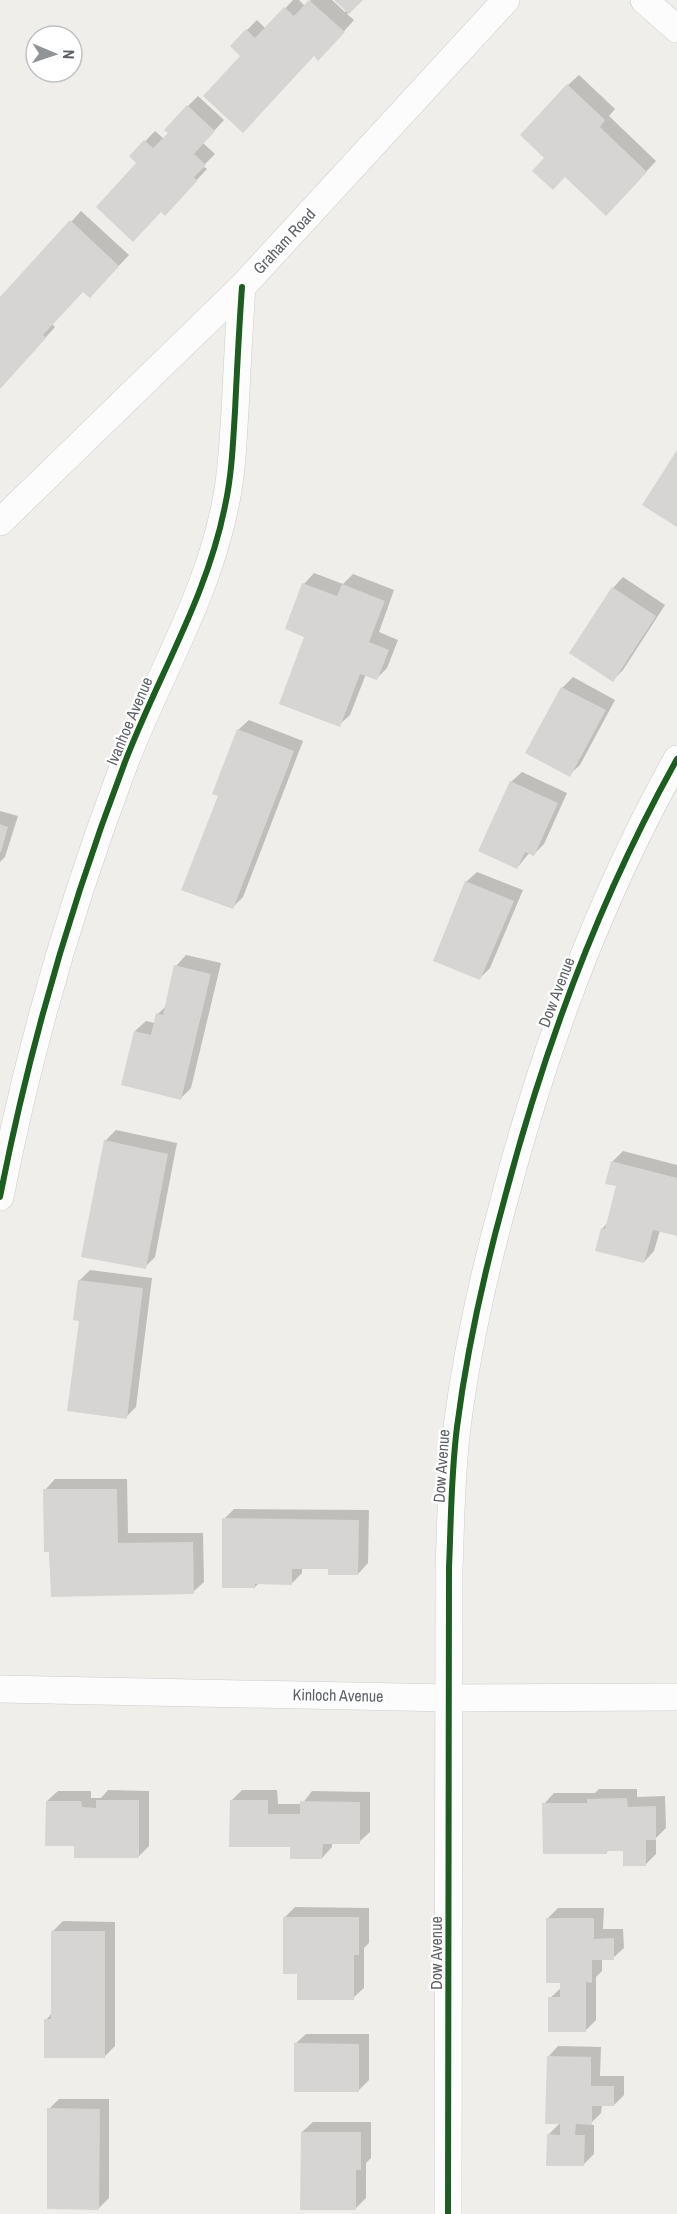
<svg xmlns="http://www.w3.org/2000/svg" width="677" height="2214" font-family="'Archivo Narrow',sans-serif">
  <style>
    .shadow { fill: #0003 }
    .building { fill: #d6d5d3 }
    .lines { fill: none; stroke-linecap: round; stroke-linejoin: round }
    .street-casing { stroke: #cbcccc; stroke-width: 28 }
    .street { stroke: #fdfcfc; stroke-width: 27 }
    .cycleway-casing { stroke: #fff; stroke-width: 10 }
    .cycleway { stroke: #1b5e20; stroke-width: 6 }
    .labels { text-anchor: middle; stroke-width: 4.5; stroke-linejoin: round; paint-order: stroke }
    .street-label { font-size: 16px; fill: #5f6368; stroke: #fff }
  </style>
  <rect width="100%" height="100%" fill="#efeeea"/>
  <!-- shadow -->
  <g class="shadow">
    <polygon points="293,0 299,0 305,6 311,0 332,0 345,12 347,10 337,0 361,0 347,14 354,20 329,48 314,54 242,56 247,30 257,20 266,29"/>
    <polygon points="579,75 615,109 609,116 656,161 617,203 566,175 547,158 568,85"/>
    <polygon points="198,96 224,120 203,143 215,154 203,166 207,169 175,203 131,156 155,131 164,139 188,106"/>
    <polygon points="81,211 129,255 100,286 83,290 52,324 55,327 0,388 0,300"/>
    <polygon points="314,573 343,584 353,574 394,590 379,632 398,640 387,668 377,678 366,674 350,715 339,725 306,636 304,584"/>
    <polygon points="623,577 665,605 623,670 613,680 613,588"/>
    <polygon points="573,677 615,700 580,765 569,775 527,753 562,688"/>
    <polygon points="249,720 303,741 243,897 232,908 220,795 238,730"/>
    <polygon points="522,772 567,793 544,844 534,854 530,852 517,868 511,782"/>
    <polygon points="0,811 18,816 5,857 0,862"/>
    <polygon points="477,872 523,890 490,968 480,978 466,882"/>
    <polygon points="186,955 221,963 191,1088 181,1098 135,1031 146,1021 155,1023 158,1014 167,1005 176,966"/>
    <polygon points="116,1130 177,1143 155,1257 145,1267 105,1141"/>
    <polygon points="623,1151 677,1165 677,1234 660,1230 654,1251 644,1262 602,1229 608,1222 618,1185 612,1162"/>
    <polygon points="90,1270 152,1278 136,1407 126,1417 80,1319 79,1281"/>
    <polygon points="55,1479 127,1479 128,1533 203,1533 204,1582 193,1592 52,1596 45,1490"/>
    <polygon points="234,1509 369,1510 368,1563 358,1574 330,1568 302,1567 302,1573 292,1583 259,1583 255,1587 224,1519"/>
    <polygon points="599,1789 637,1789 637,1797 665,1796 666,1828 656,1838 656,1854 646,1864 624,1850 609,1850 606,1853 544,1804 554,1793 595,1793"/>
    <polygon points="108,1790 149,1791 149,1846 139,1856 76,1845 47,1801 58,1791 91,1791 91,1798 101,1798"/>
    <polygon points="242,1790 277,1790 278,1804 302,1804 312,1791 370,1792 370,1832 359,1842 332,1842 332,1847 322,1858 292,1846 231,1801"/>
    <polygon points="295,1907 369,1908 369,1943 364,1948 364,1988 353,1998 299,1973 284,1918"/>
    <polygon points="558,1908 604,1908 603,1929 623,1929 624,1948 613,1958 602,1958 602,1971 596,1977 596,2020 585,2031 550,1998 562,1987 547,1919"/>
    <polygon points="63,1921 115,1922 115,2046 105,2056 46,2020 52,2013 52,1932"/>
    <polygon points="306,2034 369,2034 369,2080 358,2091 295,2044"/>
    <polygon points="558,2046 601,2047 600,2076 624,2076 624,2095 614,2105 602,2105 601,2113 589,2125 594,2125 594,2154 583,2165 548,2135 560,2123 548,2057"/>
    <polygon points="59,2099 109,2099 109,2198 99,2208 49,2109"/>
    <polygon points="313,2122 371,2122 371,2158 366,2163 366,2198 355,2209 302,2132"/>
  </g>
  <!-- building -->
  <g class="building">
    <polygon points="309,0 345,32 318,61 314,56 243,133 203,96 240,56 230,46 246,29 255,38 284,7 294,16"/>
    <polygon points="334,0 363,0 349,14"/>
    <polygon points="567,84 605,120 600,127 647,172 606,216 565,177 553,190 532,171 544,158 520,135"/>
    <polygon points="187,105 215,131 194,154 206,165 194,177 197,181 165,216 161,212 133,242 96,207 136,163 129,156 144,140 153,148 168,133 164,130"/>
    <polygon points="70,220 119,266 90,298 83,292 43,335 46,338 0,389 0,297"/>
    <polygon points="677,450 677,527 642,505"/>
    <polygon points="302,583 337,596 342,584 385,601 369,642 389,650 377,680 360,674 340,727 279,704 304,637 285,629"/>
    <polygon points="612,587 656,616 613,682 569,653"/>
    <polygon points="561,687 606,710 570,777 525,753"/>
    <polygon points="237,729 294,751 233,909 181,890 218,796 212,794"/>
    <polygon points="510,781 558,803 534,856 525,852 517,869 478,851"/>
    <polygon points="0,824 8,827 1,852 0,852"/>
    <polygon points="465,881 514,901 480,980 433,961"/>
    <polygon points="174,965 211,974 181,1100 121,1085 134,1031 151,1035 156,1013 163,1015"/>
    <polygon points="104,1140 168,1154 146,1269 81,1257"/>
    <polygon points="611,1161 677,1178 677,1236 653,1230 644,1263 595,1251 601,1228 605,1229 616,1186 605,1184"/>
    <polygon points="78,1280 143,1288 127,1419 67,1411 79,1321 73,1320"/>
    <polygon points="43,1489 117,1489 118,1543 193,1542 194,1594 51,1597 49,1552 44,1552"/>
    <polygon points="222,1518 359,1520 358,1575 328,1575 328,1569 292,1569 292,1585 255,1584 255,1588 222,1588"/>
    <polygon points="627,1798 628,1807 656,1806 656,1840 646,1840 646,1866 623,1866 623,1851 607,1851 607,1854 543,1854 542,1803 587,1803 587,1799"/>
    <polygon points="96,1800 139,1800 139,1858 74,1858 74,1846 45,1846 46,1801 81,1801 82,1807 96,1808"/>
    <polygon points="230,1800 268,1800 268,1814 300,1814 300,1801 360,1802 360,1844 323,1844 322,1859 290,1859 290,1847 229,1847"/>
    <polygon points="283,1917 359,1917 359,1955 354,1955 354,2000 297,2000 297,1974 283,1974"/>
    <polygon points="546,1918 594,1918 594,1939 614,1938 614,1960 592,1960 592,1983 586,1982 586,2032 548,2032 548,1997 560,1997 560,1983 546,1983"/>
    <polygon points="51,1931 105,1931 105,2058 44,2058 44,2019 51,2019"/>
    <polygon points="294,2043 359,2044 359,2092 294,2092"/>
    <polygon points="547,2056 591,2057 591,2086 614,2086 614,2106 592,2106 592,2125 576,2124 575,2135 585,2135 584,2166 546,2166 547,2134 560,2135 560,2124 545,2124"/>
    <polygon points="47,2108 100,2109 99,2210 47,2209"/>
    <polygon points="301,2132 361,2132 361,2170 356,2170 356,2210 300,2210"/>
  </g>
  <g class="lines">
    <defs>
      <g id="street">
        <polyline points="644,0 677,29"/>
        <polyline points="0,522 242,287 506,0"/>
        <path d="M 0,1197 C 29,1048 71,904 125,762 C 158,676 207,597 225,506 C 232,474 233,442 235,411 C 237,370 239,328 242,287"/>
        <polyline points="0,1689 449,1698 677,1697"/>
        <path d="M 448,2214 L 449,1568 C 451,1521 451,1474 457,1427 C 467,1349 484,1273 505,1197 C 545,1045 600,897 677,759"/>
      </g>
    </defs>
    <!-- street casing -->
    <use href="#street" class="street-casing"/>
    <!-- street -->
    <use href="#street" class="street"/>
    <defs>
      <g id="cycleway">
        <path d="M 0,1197 C 29,1048 71,904 125,762 C 158,676 207,597 225,506 C 232,474 233,442 235,411 C 237,370 239,328 242,287"/>
        <path d="M 448,2214 L 449,1568 C 451,1521 451,1474 457,1427 C 467,1349 484,1273 505,1197 C 545,1045 600,897 677,759"/>
      </g>
    </defs>
    <!-- cycleway casing -->
    <use href="#cycleway" class="cycleway-casing"/>
    <!-- cycleway -->
    <use href="#cycleway" class="cycleway"/>
  </g>
  <g class="labels">
    <!-- street labels -->
    <g class="street-label">
      <text transform="translate(284 241) rotate(-47)" y="6">Graham Road</text>
      <text transform="translate(129 721) rotate(-67)" y="6">Ivanhoe Avenue</text>
      <text transform="translate(556 992) rotate(-69)" y="6">Dow Avenue</text>
      <text transform="translate(441 1466) rotate(-86)" y="6">Dow Avenue</text>
      <text transform="translate(338 1695) rotate(1)" y="6">Kinloch Avenue</text>
      <text transform="translate(436 1953) rotate(-90)" y="6">Dow Avenue</text>
    </g>
  </g>
  <!-- north arrow -->
  <g transform="translate(54 54) rotate(92)"><circle r="28" fill="#ffffff" stroke="#bfc1c3" stroke-width="1.5"/>
  <path d="M0-4.5L10 22L0 15L-10 22Z" fill="#919496"/>
  <text y="-9" font-size="16" font-weight="bold" text-anchor="middle" fill="#5f6368">N</text>
  </g>
</svg>
